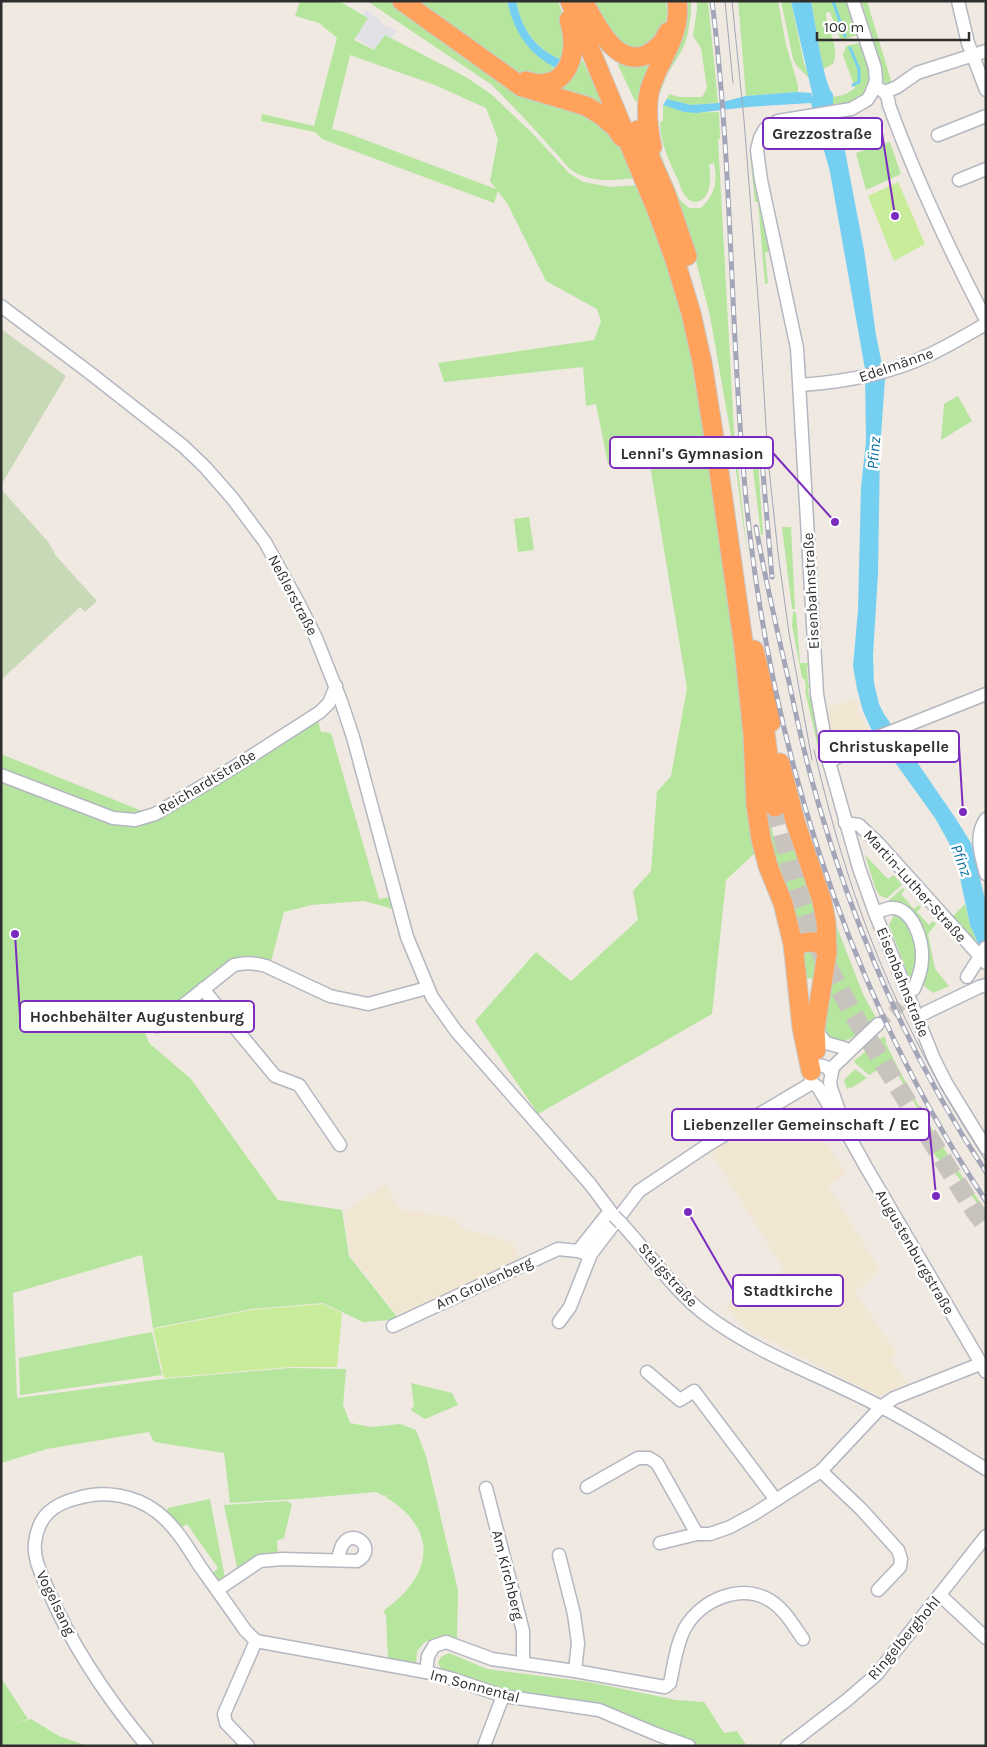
<svg xmlns="http://www.w3.org/2000/svg" width="987" height="1747" font-family="Karla,sans-serif">
  <style>
    .industrial { fill: #e3e1e8 }
    .education { fill: #f0e6d1 }
    .green { fill: #b6e59e; fill-rule: evenodd }
    .cemetery { fill: #c8d9b8 }
    .pitch { fill: #c9ec9a }
    .water { fill: #75cff0 }
    .lines { fill: none; stroke-linecap: round; stroke-linejoin: round }
    .stream { stroke: #75cff0; stroke-width: 3 }
    .minor-tunnel { stroke: #c8c4bd; stroke-width: 12; stroke-dasharray: 12 6; stroke-linecap: butt }
    .highway-tunnel { stroke: #c8c4bd; stroke-width: 19; stroke-dasharray: 19 9; stroke-linecap: butt }
    .minor-casing { stroke: #b4b7c1; stroke-width: 15 }
    .highway-casing { stroke: #c9c9c9; stroke-width: 21 }
    .minor { stroke: #fff; stroke-width: 12 }
    .highway { stroke: #ffa35c; stroke-width: 19 }
    .tram { stroke: #a3a6b8; stroke-width: 1 }
    .rail-casing { stroke: #a3a6b8; stroke-width: 5 }
    .rail { stroke: #fff; stroke-width: 3; stroke-dasharray: 9; stroke-linecap: butt }
    .minor-bridge-casing { stroke: #b4b7c1; stroke-width: 15; stroke-linecap: butt }
    .minor-bridge { stroke: #fff; stroke-width: 12 }
    .labels { text-anchor: middle; stroke-width: 5; stroke-linejoin: round; paint-order: stroke }
    .street-label { font-size: 15px; fill: #2e2e2e; stroke: #fff }
    .water-label { font-size: 16px; font-style: italic; fill: #0d6fa3; stroke: #fff }
    .leader { fill: none; stroke: #7b2cbf; stroke-width: 2 }
    .callout-dot { fill: #7b2cbf; stroke: #fff; stroke-width: 2 }
    .callout { fill: #fff; stroke: #7b2cbf; stroke-width: 2 }
    .callout-label { font-size: 16px; text-anchor: middle; font-weight: bold; fill: #2e2e2e }
  </style>
  <rect width="100%" height="100%" fill="#efe9e1"/>
  <!-- industrial -->
  <polygon class="industrial" points="366,10 379,19 382,24 397,31 381,54 351,35"/>
  <!-- education -->
  <g class="education">
    <polygon points="857,700 859,712 869,731 840,746 837,746 834,743 827,707"/>
    <polygon points="788,1102 805,1131 815,1125 846,1174 828,1185 880,1270 855,1292 897,1353 891,1359 907,1384 879,1396 746,1329 725,1305 784,1270 709,1149"/>
    <polygon points="385,1184 400,1209 454,1218 462,1228 513,1243 520,1261 398,1316 350,1255 344,1212"/>
  </g>
  <!-- green -->
  <g class="green">
    <path d="M 300,1 L 339,1 L 368,18 L 354,40 L 374,50 L 385,35 L 466,77 L 491,94 L 532,133 L 569,173 L 583,182 L 611,187 L 638,185 L 687,323 L 735,630 L 760,848 L 726,880 L 712,1014 L 538,1114 L 475,1021 L 536,952 L 571,981 L 638,920 L 633,891 L 651,871 L 657,792 L 671,776 L 687,688 L 649,459 L 608,464 L 596,404 L 586,406 L 583,367 L 444,382 L 438,363 L 594,340 L 601,321 L 597,309 L 546,281 L 507,203 L 498,191 L 494,203 L 322,139 L 315,132 L 261,121 L 262,114 L 314,126 L 337,38 L 319,23 L 295,16 ZM 350,55 L 435,85 L 486,108 L 498,139 L 490,181 L 496,189 L 344,132 L 332,129 Z"/>
    <path d="M 367,1 L 396,1 L 572,106 L 615,135 L 637,178 C 613,180 590,184 570,169 L 526,120 L 492,85 Z"/>
    <path d="M 419,1 L 507,1 C 517,37 526,48 556,68 L 551,73 L 528,78 L 517,73 Z"/>
    <path d="M 516,1 L 558,1 L 565,21 L 562,60 C 535,49 522,30 516,1 Z"/>
    <path d="M 591,1 L 666,1 C 669,22 664,30 652,46 L 623,49 Z"/>
    <path d="M 680,1 L 691,1 L 691,14 L 687,38 L 682,50 L 667,75 L 656,103 L 656,137 L 662,158 L 680,200 L 689,208 L 701,208 C 715,195 718,181 714,163 L 709,165 C 711,176 712,200 696,202 C 692,202 689,200 686,197 C 682,192 680,186 678,180 C 669,161 660,143 660,122 L 663,121 L 663,105 C 684,112 696,113 719,112 L 720,139 L 718,139 L 734,432 L 748,560 L 733,447 L 710,316 L 690,238 L 658,155 L 651,114 Z"/>
    <polygon points="697,1 708,1 718,103 691,105 667,99 669,94 679,97 702,97 707,88 701,48 693,36 697,9"/>
    <polygon points="738,1 778,1 786,45 798,85 798,92 746,96"/>
    <polygon points="781,1 791,1 804,64 810,79 797,66 793,59"/>
    <path d="M 811,1 L 847,1 L 859,34 L 843,40 L 840,38 L 830,12 L 826,13 C 826,30 841,48 833,64 L 823,69 Z"/>
    <path d="M 861,1 L 867,1 L 892,84 L 885,83 C 880,78 881,68 880,61 Z"/>
    <path d="M 859,43 L 861,45 C 866,61 877,84 861,97 C 857,100 850,102 846,105 L 845,103 L 833,104 L 832,95 L 835,97 L 846,94 L 855,88 L 843,55 L 846,46 Z"/>
    <polygon points="579,60 583,61 604,107 552,92"/>
    <polygon points="620,61 653,61 638,102 635,101 618,65"/>
    <polygon points="890,142 901,174 866,190 856,153"/>
    <polygon points="750,155 771,251 765,253 768,283 765,284 758,202 755,202"/>
    <polygon points="958,396 972,421 941,440 944,404"/>
    <polygon points="755,446 757,446 763,535 761,535 752,461 756,460"/>
    <polygon points="529,517 534,550 518,552 514,519"/>
    <polygon points="782,527 791,527 795,609 792,609"/>
    <polygon points="793,612 796,612 800,663 809,663 809,666 807,667 808,684 811,684 811,687 808,688 809,697 812,697 822,765 805,691 806,688 805,680 802,678 792,625"/>
    <path d="M 318,720 L 321,732 L 331,733 L 379,899 L 390,897 L 393,909 L 364,901 L 311,905 L 284,912 L 271,961 L 242,956 L 144,1030 L 149,1043 L 191,1079 L 278,1200 L 342,1210 L 349,1256 L 397,1317 L 390,1320 L 363,1322 L 323,1303 L 252,1309 L 153,1328 L 142,1255 L 13,1293 L 17,1398 L 164,1379 L 290,1368 L 346,1369 L 343,1405 L 350,1423 L 371,1427 L 400,1424 L 416,1430 L 426,1456 L 458,1590 L 457,1638 L 443,1636 L 425,1642 L 417,1651 L 416,1665 L 388,1660 L 386,1615 L 383,1611 C 432,1577 441,1530 385,1497 L 392,1495 L 384,1496 L 376,1492 L 296,1499 L 230,1503 L 224,1453 L 154,1442 L 149,1432 L 47,1449 L 1,1463 L 1,754 L 142,811 L 153,808 L 226,763 Z"/>
    <polygon points="760,763 767,810 777,849 794,845 824,935 797,938 772,865"/>
    <polygon points="865,855 888,879 894,875 902,885 887,898 880,896 876,890"/>
    <path d="M 903,888 L 905,890 L 901,894 L 914,909 L 919,905 L 921,907 L 917,912 L 929,925 L 933,921 L 936,924 L 928,934 L 935,969 L 949,986 L 933,993 L 922,984 C 927,972 932,953 926,941 C 923,933 898,910 891,902 L 887,902 Z"/>
    <polygon points="965,904 970,925 978,944 975,945 951,918"/>
    <path d="M 894,915 C 916,923 920,962 910,980 L 889,925 Z"/>
    <path d="M 836,925 L 863,994 L 876,1018 C 867,1025 852,1043 839,1041 C 834,1040 828,1038 823,1036 L 834,926 Z"/>
    <polygon points="807,947 818,951 815,977 813,979 806,978 802,952"/>
    <path d="M 884,1036 L 886,1040 L 886,1044 C 903,1078 921,1112 941,1144 C 955,1167 971,1189 986,1211 L 986,1216 C 975,1201 965,1185 953,1171 C 946,1163 938,1161 933,1152 L 940,1147 L 891,1063 L 869,1075 L 856,1064 L 854,1061 Z"/>
    <polygon points="855,1069 867,1078 851,1088 850,1087 847,1089 844,1080"/>
    <polygon points="152,1332 162,1375 20,1395 19,1358"/>
    <polygon points="411,1383 452,1393 458,1405 425,1419 412,1411 411,1408 414,1407"/>
    <polygon points="210,1499 225,1578 218,1582 212,1574 218,1568 187,1524 179,1529 166,1513 168,1508"/>
    <polygon points="286,1501 292,1504 291,1508 284,1538 277,1541 278,1556 238,1572 224,1505"/>
    <polygon points="449,1653 487,1669 589,1682 676,1700 704,1702 724,1733 737,1731 747,1746 702,1746 599,1705 503,1690 441,1669 438,1663 441,1657"/>
    <polygon points="1,1678 28,1719 13,1724 31,1719 59,1736 88,1746 1,1746"/>
  </g>
  <!-- cemetery -->
  <g class="cemetery">
    <polygon points="1,329 66,376 1,485"/>
    <polygon points="1,489 49,543 56,556 97,601 85,612 80,607 1,680"/>
  </g>
  <!-- pitch -->
  <g class="pitch">
    <polygon points="898,182 925,244 894,261 868,196"/>
    <polygon points="323,1304 342,1313 337,1367 290,1367 164,1378 153,1329 252,1310"/>
  </g>
  <!-- water -->
  <g class="water">
    <path d="M 507,1 L 516,1 C 522,30 535,49 562,60 L 556,68 C 527,53 515,33 507,1 Z"/>
    <path d="M 791,1 L 811,1 C 815,19 823,84 833,94 L 833,104 L 840,125 L 864,250 L 876,335 L 885,379 L 880,450 L 878,574 L 873,656 L 874,683 L 879,704 L 884,714 L 956,819 L 971,843 L 986,903 L 986,953 L 978,943 L 970,925 L 956,859 L 949,843 L 935,818 L 871,729 L 863,711 L 857,689 L 853,666 L 858,610 L 861,487 L 866,442 L 865,369 L 830,172 L 811,103 L 748,107 L 696,113 L 684,112 L 663,105 L 667,99 L 691,105 L 718,103 L 746,96 L 796,92 L 811,93 L 813,97 Z"/>
  </g>
  <g class="lines">
    <!-- stream -->
    <g class="stream">
      <polyline points="833,1 845,36"/>
      <polyline points="850,48 859,69 859,82 853,85"/>
    </g>
    <!-- minor-tunnel -->
    <polyline class="minor-tunnel" points="878,1024 899,1007 914,989"/>
    <!-- highway-tunnel -->
    <polyline class="highway-tunnel" points="775,807 796,887 808,924 824,960 853,1014 974,1210 986,1226"/>
    <defs>
      <g id="minor">
        <polyline points="853,1 875,68 876,81 871,94 867,100 851,109 778,121 765,129 760,138 757,150 761,180 797,348 817,694 829,762 859,868 875,913 934,1059 946,1083 986,1148"/>
        <polyline points="958,1 968,43 986,90"/>
        <path d="M 874,87 C 884,90 888,94 889,105 C 916,179 950,251 986,320"/>
        <polyline points="885,92 897,87 917,73 986,51"/>
        <polyline points="938,135 986,116"/>
        <polyline points="959,180 986,169"/>
        <polyline points="1,306 90,373 183,446 205,467 233,499 265,542 299,604 316,638 341,701 353,737 407,937 432,997 456,1031 590,1184 614,1216"/>
        <path d="M 800,385 C 845,382 890,374 931,354 C 950,345 968,334 986,324"/>
        <polyline points="829,762 865,742 986,694"/>
        <polyline points="1,775 113,818 135,820 155,814 228,771 320,712 329,703 336,686"/>
        <path d="M 986,819 C 974,835 981,856 986,874"/>
        <polyline points="845,823 859,825 878,843 986,963"/>
        <path d="M 875,913 C 880,911 885,909 890,908 C 913,906 923,941 922,959 C 922,969 918,979 914,989"/>
        <polyline points="967,977 986,947"/>
        <polyline points="203,989 275,1076 299,1085 340,1145"/>
        <polyline points="925,1013 979,987 986,985"/>
        <polyline points="878,1024 833,1067 830,1082 831,1088 846,1131 866,1167 986,1372"/>
        <path d="M 157,1026 L 234,965 C 246,962 254,963 266,966 L 330,996 L 368,1004 L 427,988"/>
        <polyline points="815,1029 826,1043 844,1048"/>
        <path d="M 831,1073 C 828,1066 821,1064 814,1067 L 810,1075 L 812,1083 L 818,1087 L 832,1111"/>
        <path d="M 621,1223 C 649,1253 673,1290 706,1315 C 759,1355 823,1376 881,1407 C 917,1425 951,1448 986,1469"/>
        <polyline points="584,1253 578,1251 610,1211"/>
        <polyline points="559,1322 570,1307 591,1254 639,1191 709,1144 812,1083"/>
        <polyline points="393,1326 558,1249 578,1251"/>
        <polyline points="647,1372 680,1400 694,1391 776,1500"/>
        <polyline points="821,1471 862,1510 898,1550 901,1559 900,1567 878,1590"/>
        <polyline points="587,1487 638,1458 649,1458 657,1463 697,1534"/>
        <polyline points="486,1488 523,1631 523,1663"/>
        <polyline points="660,1543 697,1534 710,1534 730,1527 754,1514 821,1471 881,1407 894,1398 980,1364 986,1364"/>
        <polyline points="559,1555 574,1614 578,1643 575,1671"/>
        <path d="M 217,1590 L 260,1561 L 282,1559 L 357,1561 C 378,1550 354,1527 343,1544 C 340,1548 339,1555 338,1560"/>
        <polyline points="940,1595 986,1638"/>
        <polyline points="256,1641 426,1672 453,1679 503,1696 599,1710 656,1734 689,1746"/>
        <path d="M 426,1672 L 428,1656 L 434,1646 L 446,1642 L 492,1659 L 575,1671 L 665,1687 L 670,1683 C 674,1665 676,1645 685,1628 C 701,1600 741,1582 771,1601 C 785,1610 793,1625 803,1639"/>
        <path d="M 147,1746 C 108,1699 72,1646 48,1590 C 42,1575 33,1559 35,1543 C 38,1516 53,1504 78,1498 C 104,1490 135,1495 157,1512 C 175,1526 187,1546 199,1565 C 214,1586 230,1608 245,1630 L 256,1641"/>
        <polyline points="248,1746 226,1723 224,1714 256,1641"/>
        <polyline points="484,1746 503,1696"/>
        <polyline points="787,1746 847,1700 877,1674 986,1536"/>
      </g>
      <g id="highway">
        <polyline points="402,1 522,87 586,106 601,115 615,127 622,137"/>
        <polyline points="570,1 658,213 675,260 691,313 702,362 716,450 744,648 753,735 756,805 761,839 768,866 783,903 793,944 802,1028 811,1071"/>
        <path d="M 583,1 C 595,22 616,70 648,54 C 657,49 664,42 668,32"/>
        <path d="M 526,81 C 568,95 580,52 569,20"/>
        <polyline points="638,130 666,194 687,256"/>
        <path d="M 652,147 C 648,128 645,108 650,89 C 659,59 682,35 677,1"/>
        <polyline points="754,650 771,722"/>
        <polyline points="762,710 775,807"/>
        <polyline points="780,763 795,821 822,901 826,922 827,953 815,1029 816,1050"/>
        <path d="M 794,951 L 799,944 C 811,940 821,941 827,953"/>
      </g>
    </defs>
    <!-- minor casing -->
    <use href="#minor" class="minor-casing"/>
    <!-- highway casing -->
    <use href="#highway" class="highway-casing"/>
    <!-- minor -->
    <use href="#minor" class="minor"/>
    <!-- highway -->
    <use href="#highway" class="highway"/>
    <!-- tram -->
    <g class="tram">
      <polyline points="725,1 733,83"/>
      <polyline points="732,1 744,120 759,311 768,459 778,553 789,633 812,760"/>
      <path d="M 814,750 C 824,791 834,831 847,871 C 879,973 927,1072 986,1161"/>
    </g>
    <defs>
      <g id="rail">
        <path d="M 712,1 C 732,159 730,319 744,477 C 766,733 843,986 986,1201"/>
        <polyline points="761,449 772,577"/>
        <path d="M 756,527 C 765,579 777,630 789,682 C 796,715 803,748 812,781 C 850,919 906,1052 986,1172"/>
      </g>
    </defs>
    <!-- rail casing -->
    <use href="#rail" class="rail-casing"/>
    <!-- rail -->
    <use href="#rail" class="rail"/>
    <defs>
      <polyline id="minor-bridge" points="614,1216 621,1223"/>
    </defs>
    <!-- minor-bridge casing -->
    <use href="#minor-bridge" class="minor-bridge-casing"/>
    <!-- minor-bridge -->
    <use href="#minor-bridge" class="minor-bridge"/>
  </g>
  <g class="labels">
    <!-- street labels -->
    <g class="street-label">
      <text transform="translate(896 365) rotate(-19)" y="5">Edelmänne</text>
      <text transform="translate(811 591) rotate(-93)" y="5">Eisenbahnstraße</text>
      <text transform="translate(293 595) rotate(62)" y="5">Neßlerstraße</text>
      <text transform="translate(207 782) rotate(-31)" y="5">Reichardtstraße</text>
      <text transform="translate(915 886) rotate(48)" y="5">Martin-Luther-Straße</text>
      <text transform="translate(903 982) rotate(68)" y="5">Eisenbahnstraße</text>
      <text transform="translate(915 1252) rotate(60)" y="5">Augustenburgstraße</text>
      <text transform="translate(668 1275) rotate(48)" y="5">Staigstraße</text>
      <text transform="translate(484 1283) rotate(-25)" y="5">Am Grollenberg</text>
      <text transform="translate(508 1575) rotate(76)" y="5">Am Kirchberg</text>
      <text transform="translate(56 1603) rotate(64)" y="5">Vogelsang</text>
      <text transform="translate(904 1638) rotate(-50)" y="5">Ringelberghohl</text>
      <text transform="translate(475 1686) rotate(15)" y="5">Im Sonnental</text>
    </g>
    <!-- water labels -->
    <g class="water-label">
      <text transform="translate(873 453) rotate(-85)" y="6">Pfinz</text>
      <text transform="translate(962 860) rotate(70)" y="6">Pfinz</text>
    </g>
  </g>
  <!-- callouts -->
  <path class="leader" d="M895 216L882 133M835 522L773 453M963 812L959 746M15 934L20 1016M936 1196L929 1124M688 1212L733 1290"/>
  <g class="callout-dot">
    <circle cx="895" cy="216" r="5"/>
    <circle cx="835" cy="522" r="5"/>
    <circle cx="963" cy="812" r="5"/>
    <circle cx="15" cy="934" r="5"/>
    <circle cx="936" cy="1196" r="5"/>
    <circle cx="688" cy="1212" r="5"/>
  </g>
  <g class="callout">
    <rect x="763" y="118" width="119" height="31" rx="5"/>
    <rect x="610" y="437" width="163" height="31" rx="5"/>
    <rect x="819" y="731" width="140" height="31" rx="5"/>
    <rect x="20" y="1001" width="234" height="31" rx="5"/>
    <rect x="672" y="1109" width="257" height="31" rx="5"/>
    <rect x="733" y="1275" width="110" height="31" rx="5"/>
  </g>
  <g class="callout-label">
    <text x="822" y="139">Grezzostraße</text>
    <text x="692" y="459">Lenni's Gymnasion</text>
    <text x="889" y="752">Christuskapelle</text>
    <text x="137" y="1022">Hochbehälter Augustenburg</text>
    <text x="801" y="1130">Liebenzeller Gemeinschaft / EC</text>
    <text x="788" y="1296">Stadtkirche</text>
  </g>
  <!-- border -->
  <rect width="987" height="1747" fill="none" stroke="#2e2e2e" stroke-width="5"/>
  <!-- scale -->
  <path d="M817 32v8h152v-8" fill="none" stroke="#2e2e2e" stroke-width="2.5"/>
  <text x="824" y="32" font-size="15" fill="#2e2e2e" stroke="#ffffff" stroke-width="4" paint-order="stroke">100 m</text>
</svg>
